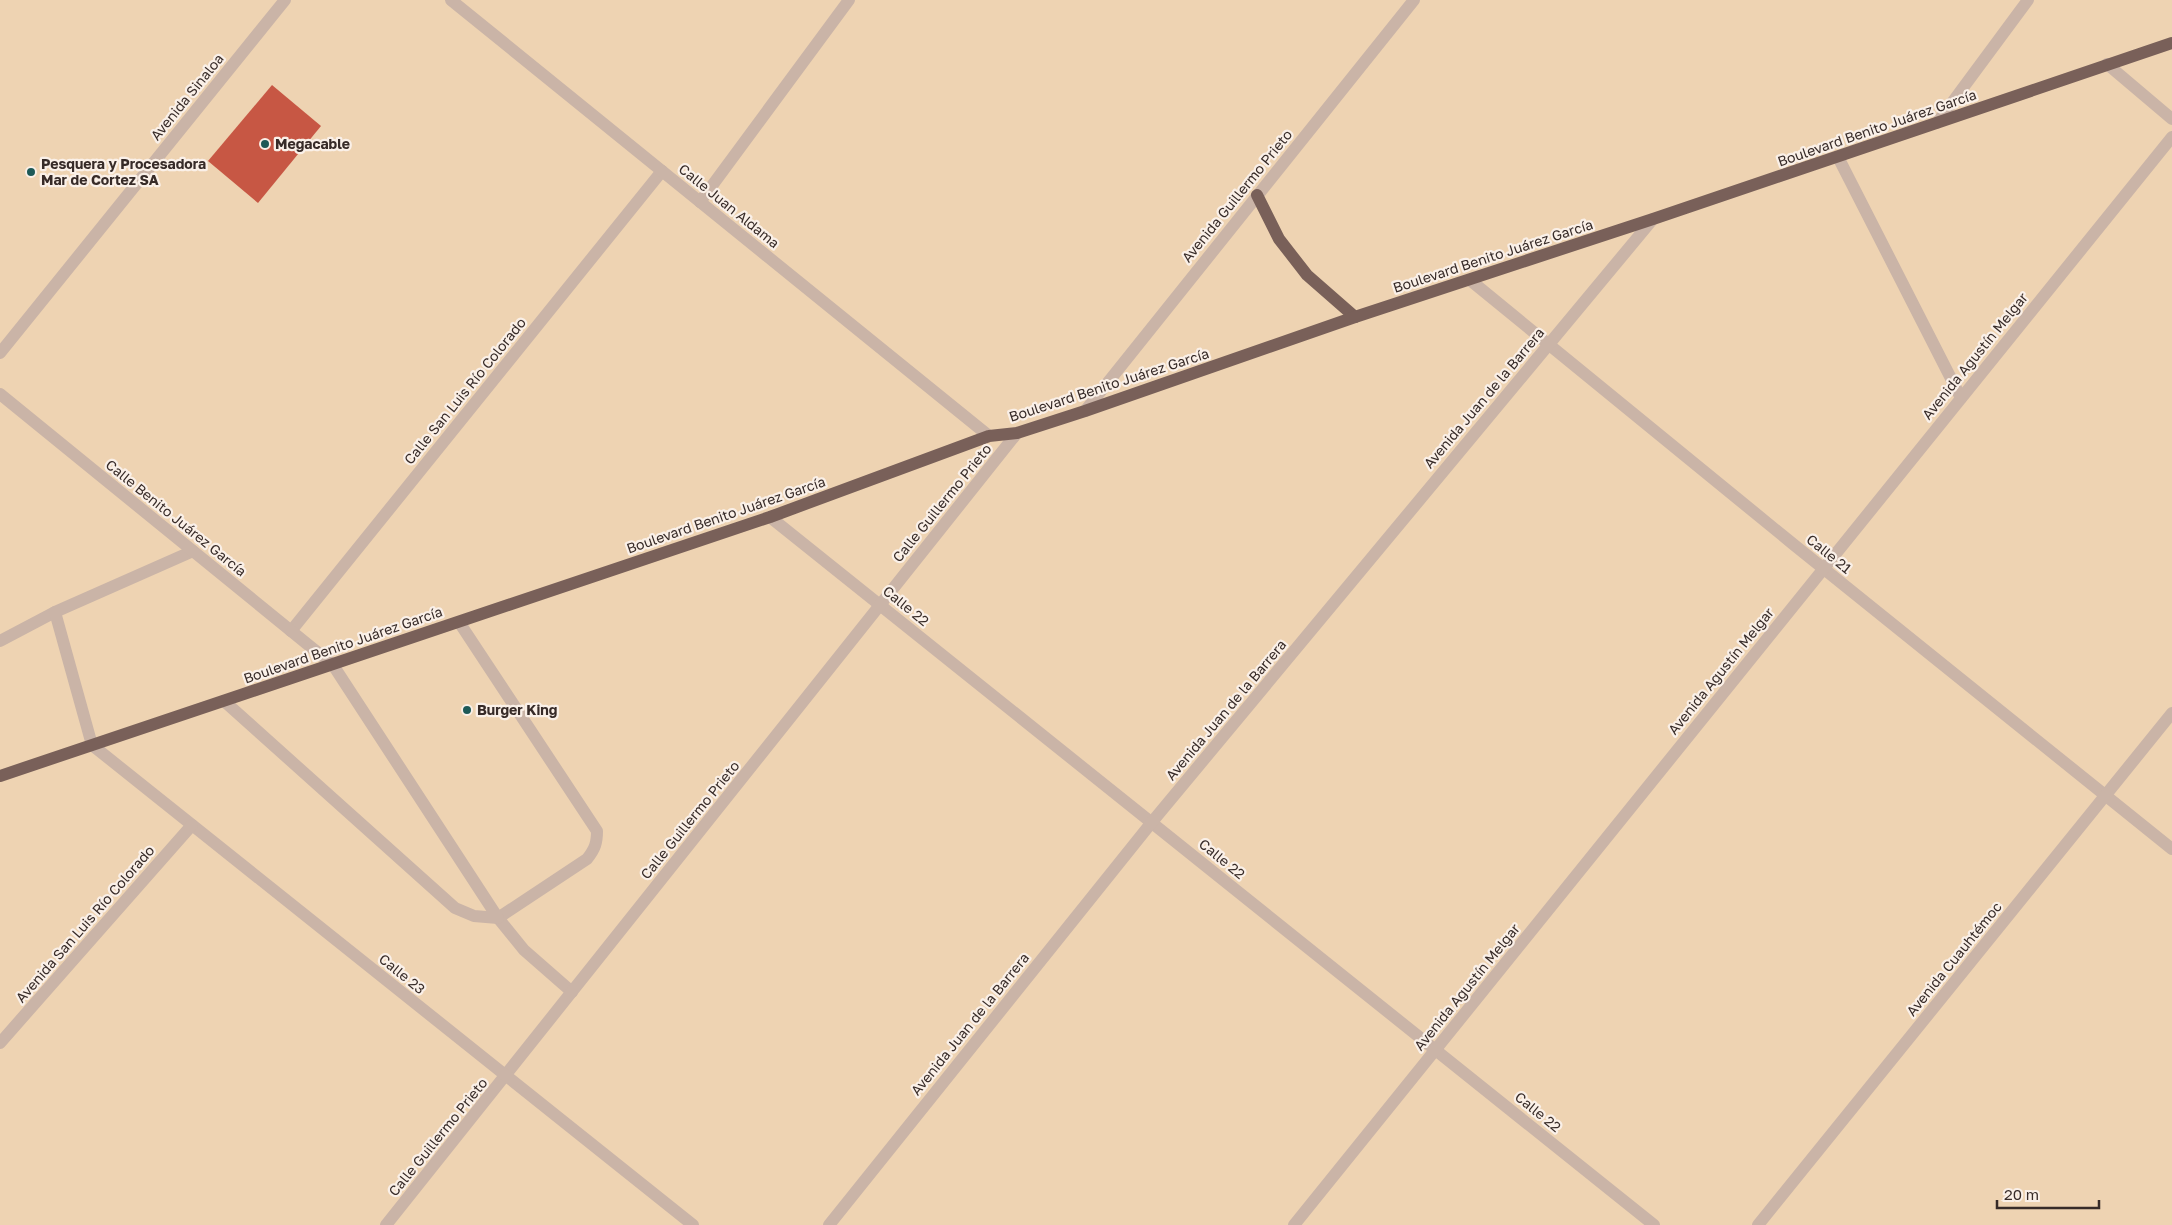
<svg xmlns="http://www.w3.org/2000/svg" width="2172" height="1225" font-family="'Golos Text',sans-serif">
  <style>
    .sand { fill: #eed3b2 }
    .building { fill: #c75744 }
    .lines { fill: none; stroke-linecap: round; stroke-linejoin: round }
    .service { stroke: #cab4a7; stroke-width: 12 }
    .minor { stroke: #cab4a7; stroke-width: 12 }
    .tertiary { stroke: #cab4a7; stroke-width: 12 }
    .primary { stroke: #796059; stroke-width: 12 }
    .poi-dot { fill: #1d5957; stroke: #faf0e8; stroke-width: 2 }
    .labels { text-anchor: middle; stroke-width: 4.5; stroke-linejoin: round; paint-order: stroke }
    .street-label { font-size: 14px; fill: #372b28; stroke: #faf0e8 }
    .poi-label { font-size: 14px; font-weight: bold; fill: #372b28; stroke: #faf0e8; text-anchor: start }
  </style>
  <rect width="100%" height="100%" fill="#f2e5db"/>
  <!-- sand -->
  <rect class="sand" x="0" y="0" width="2172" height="1225"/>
  <!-- building -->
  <polygon class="building" points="272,85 321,126 258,203 208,161"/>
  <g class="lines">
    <!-- service -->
    <g class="service">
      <polyline points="1838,157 1961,398"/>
      <path d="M 459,622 L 597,831 C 597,843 595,849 587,859 L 498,918 L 524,950 L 572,992"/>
      <polyline points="291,631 662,171"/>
      <polyline points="0,641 55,612"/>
      <polyline points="224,701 455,908 474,916 498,918 333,665"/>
      <polyline points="92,745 55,612 193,551"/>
    </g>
    <!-- minor -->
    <g class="minor">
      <polyline points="2107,64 2172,119"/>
      <polyline points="1937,123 2028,0"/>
      <polyline points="700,202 849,0"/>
      <polyline points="1470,280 1793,544 2172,849"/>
      <polyline points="0,394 333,665"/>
      <polyline points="770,517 1654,1225"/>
      <polyline points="386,1225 1017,433"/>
      <polyline points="829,1225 1152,822 1653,219"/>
      <polyline points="1294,1225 2172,137"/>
      <polyline points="1758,1225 2172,713"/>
    </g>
    <!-- tertiary -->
    <g class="tertiary">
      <polyline points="451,0 989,436"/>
      <polyline points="0,353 285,0"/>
      <polyline points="1085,411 1414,0"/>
      <polyline points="92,745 693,1225"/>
      <polyline points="0,1043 192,825"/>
    </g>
    <!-- primary -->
    <g class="primary">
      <polyline points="1257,195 1279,239 1307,275 1355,317"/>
      <polyline points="0,776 770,517 989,436 1017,433 1085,411 1355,317 1653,219 2172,43"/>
    </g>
  </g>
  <!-- markers -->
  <g class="poi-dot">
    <circle cx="265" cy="144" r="5"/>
    <circle cx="31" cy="172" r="5"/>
    <circle cx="467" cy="710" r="5"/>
  </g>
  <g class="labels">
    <!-- street labels -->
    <g class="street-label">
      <text transform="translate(187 97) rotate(-51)" y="5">Avenida Sinaloa</text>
      <text transform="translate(1877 128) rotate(-19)" y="5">Boulevard Benito Juárez García</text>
      <text transform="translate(1237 196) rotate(-51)" y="5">Avenida Guillermo Prieto</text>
      <text transform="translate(729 206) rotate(39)" y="5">Calle Juan Aldama</text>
      <text transform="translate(1493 256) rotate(-18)" y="5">Boulevard Benito Juárez García</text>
      <text transform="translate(1975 356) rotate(-51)" y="5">Avenida Agustín Melgar</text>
      <text transform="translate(1109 385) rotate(-18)" y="5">Boulevard Benito Juárez García</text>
      <text transform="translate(465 391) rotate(-51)" y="5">Calle San Luis Río Colorado</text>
      <text transform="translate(1484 398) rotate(-50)" y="5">Avenida Juan de la Barrera</text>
      <text transform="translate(942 503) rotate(-51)" y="5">Calle Guillermo Prieto</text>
      <text transform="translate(726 515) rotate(-19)" y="5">Boulevard Benito Juárez García</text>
      <text transform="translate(176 518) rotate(39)" y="5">Calle Benito Juárez García</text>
      <text transform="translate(1829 554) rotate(39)" y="5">Calle 21</text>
      <text transform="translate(906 606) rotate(39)" y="5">Calle 22</text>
      <text transform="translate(343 645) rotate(-19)" y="5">Boulevard Benito Juárez García</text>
      <text transform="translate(1721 671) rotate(-51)" y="5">Avenida Agustín Melgar</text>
      <text transform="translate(1226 710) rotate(-50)" y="5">Avenida Juan de la Barrera</text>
      <text transform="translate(690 820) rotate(-51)" y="5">Calle Guillermo Prieto</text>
      <text transform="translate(1222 859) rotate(39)" y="5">Calle 22</text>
      <text transform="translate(85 924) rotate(-49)" y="5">Avenida San Luis Río Colorado</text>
      <text transform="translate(1954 959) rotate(-51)" y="5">Avenida Cuauhtémoc</text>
      <text transform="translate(402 974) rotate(39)" y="5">Calle 23</text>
      <text transform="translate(1467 987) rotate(-51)" y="5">Avenida Agustín Melgar</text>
      <text transform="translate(970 1024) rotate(-51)" y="5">Avenida Juan de la Barrera</text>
      <text transform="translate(1538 1112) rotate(39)" y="5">Calle 22</text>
      <text transform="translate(438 1137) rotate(-51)" y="5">Calle Guillermo Prieto</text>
    </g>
    <!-- poi labels -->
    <g class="poi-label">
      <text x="275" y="149">Megacable</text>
      <text x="41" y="169">Pesquera y Procesadora<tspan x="41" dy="16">Mar de Cortez SA</tspan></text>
      <text x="477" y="715">Burger King</text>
    </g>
  </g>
  <!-- scale -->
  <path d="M1997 1200v8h102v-8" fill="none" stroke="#372b28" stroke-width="2.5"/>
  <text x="2004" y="1200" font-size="15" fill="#372b28" stroke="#faf0e8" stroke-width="4" paint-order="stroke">20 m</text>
</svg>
